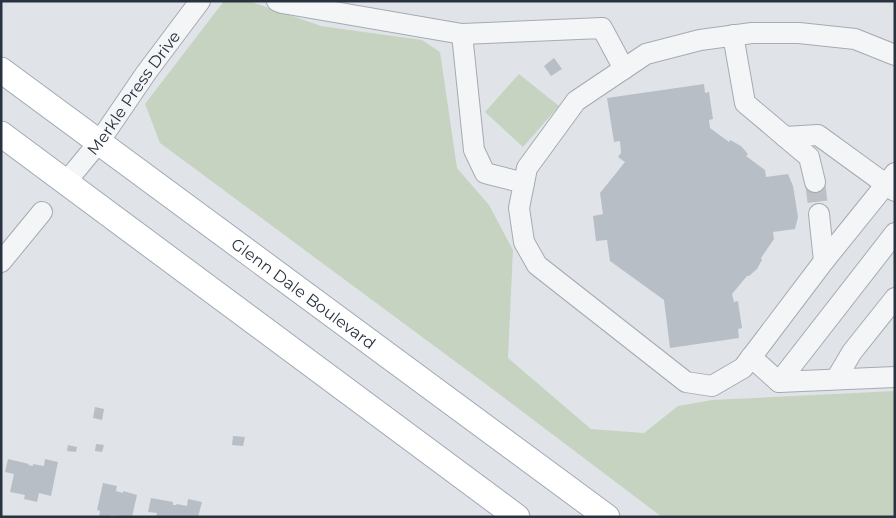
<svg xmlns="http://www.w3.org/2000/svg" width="896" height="518" font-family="Montserrat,sans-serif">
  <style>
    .green { fill: #c7d3c1 }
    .building { fill: #b7bec6 }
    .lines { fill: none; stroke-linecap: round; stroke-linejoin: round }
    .minor-tunnel { stroke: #bbc1c7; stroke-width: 20; stroke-dasharray: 20 10; stroke-linecap: butt }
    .minor-casing { stroke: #a5abb3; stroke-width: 22 }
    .major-casing { stroke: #9faab5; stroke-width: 27 }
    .minor { stroke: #f3f5f7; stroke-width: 20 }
    .major { stroke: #fff; stroke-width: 25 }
    .labels { text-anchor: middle; stroke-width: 5; stroke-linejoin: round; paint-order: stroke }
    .street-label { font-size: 16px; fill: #293340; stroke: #f0f3f6 }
  </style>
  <rect width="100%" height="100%" fill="#e0e4e9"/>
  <!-- green -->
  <g class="green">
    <polygon points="224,1 249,1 321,26 422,40 440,52 457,168 489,205 513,250 508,358 591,429 644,433 678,406 712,400 895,391 895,517 662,517 487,385 160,143 145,104"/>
    <polygon points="519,74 559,106 523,147 485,112"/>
  </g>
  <!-- building -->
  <g class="building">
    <polygon points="554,58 562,69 551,76 544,66"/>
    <polygon points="704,84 705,93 709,92 713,119 709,120 710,128 729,142 730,140 741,146 748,154 746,156 765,170 766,177 788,174 793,186 798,217 795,229 773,232 774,239 761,258 762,260 757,269 749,276 747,276 732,294 734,302 738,301 742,328 738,329 739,338 670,348 664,300 610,261 607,240 596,241 593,216 603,214 600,193 625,162 618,157 621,153 620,141 614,142 607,98"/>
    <polygon points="95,407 104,409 102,420 93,418"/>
    <polygon points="233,436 245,437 243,446 232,445"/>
    <polygon points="96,444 104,445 102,452 95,451"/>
    <polygon points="68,445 77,447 76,452 67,451"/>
    <polygon points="8,459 29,464 28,465 33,466 33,464 44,466 45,459 58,462 51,496 39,493 37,502 24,499 25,495 10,492 14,474 5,472"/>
    <polygon points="103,483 117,486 116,491 123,493 123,491 137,495 132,517 111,515 110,517 99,517 100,511 97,510"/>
    <polygon points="151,498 173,502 173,505 176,505 177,504 187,506 188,499 202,502 198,517 156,517 157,513 148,512"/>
  </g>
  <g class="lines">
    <!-- minor-tunnel -->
    <polyline class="minor-tunnel" points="815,182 819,214"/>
    <defs>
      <g id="minor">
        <polyline points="277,1 282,3 462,34 602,28 624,69"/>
        <polyline points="462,34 474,150 485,173 524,183"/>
        <polyline points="733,35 745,103 809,157 815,182"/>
        <polyline points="895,55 855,39 799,33 752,33 700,40 646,54 576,101 527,168 519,208 524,242 537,265 686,382 712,386 743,368 824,261 895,173"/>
        <polyline points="785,137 818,135 895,191"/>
        <path id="s1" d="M 66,182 L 99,142 L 146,73 L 200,1"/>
        <polyline points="819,214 824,261"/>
        <polyline points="1,262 42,212"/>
        <polyline points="751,357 779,382 895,377"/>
        <polyline points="836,379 852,352 895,298"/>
        <polyline points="779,382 895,233"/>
      </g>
      <g id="major">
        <path id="s2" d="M 1,70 L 607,517"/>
        <polyline points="1,134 517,517"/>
      </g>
    </defs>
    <!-- minor casing -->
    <use href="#minor" class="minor-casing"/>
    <!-- major casing -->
    <use href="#major" class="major-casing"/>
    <!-- minor -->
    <use href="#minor" class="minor"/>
    <!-- major -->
    <use href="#major" class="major"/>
  </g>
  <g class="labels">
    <!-- street labels -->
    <g class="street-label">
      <text dy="6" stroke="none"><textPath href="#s1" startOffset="112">Merkle Press Drive</textPath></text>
      <text dy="6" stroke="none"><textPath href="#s2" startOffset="376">Glenn Dale Boulevard</textPath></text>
    </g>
  </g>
  <!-- border -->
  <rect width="896" height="518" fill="none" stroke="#293340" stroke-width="5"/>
</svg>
